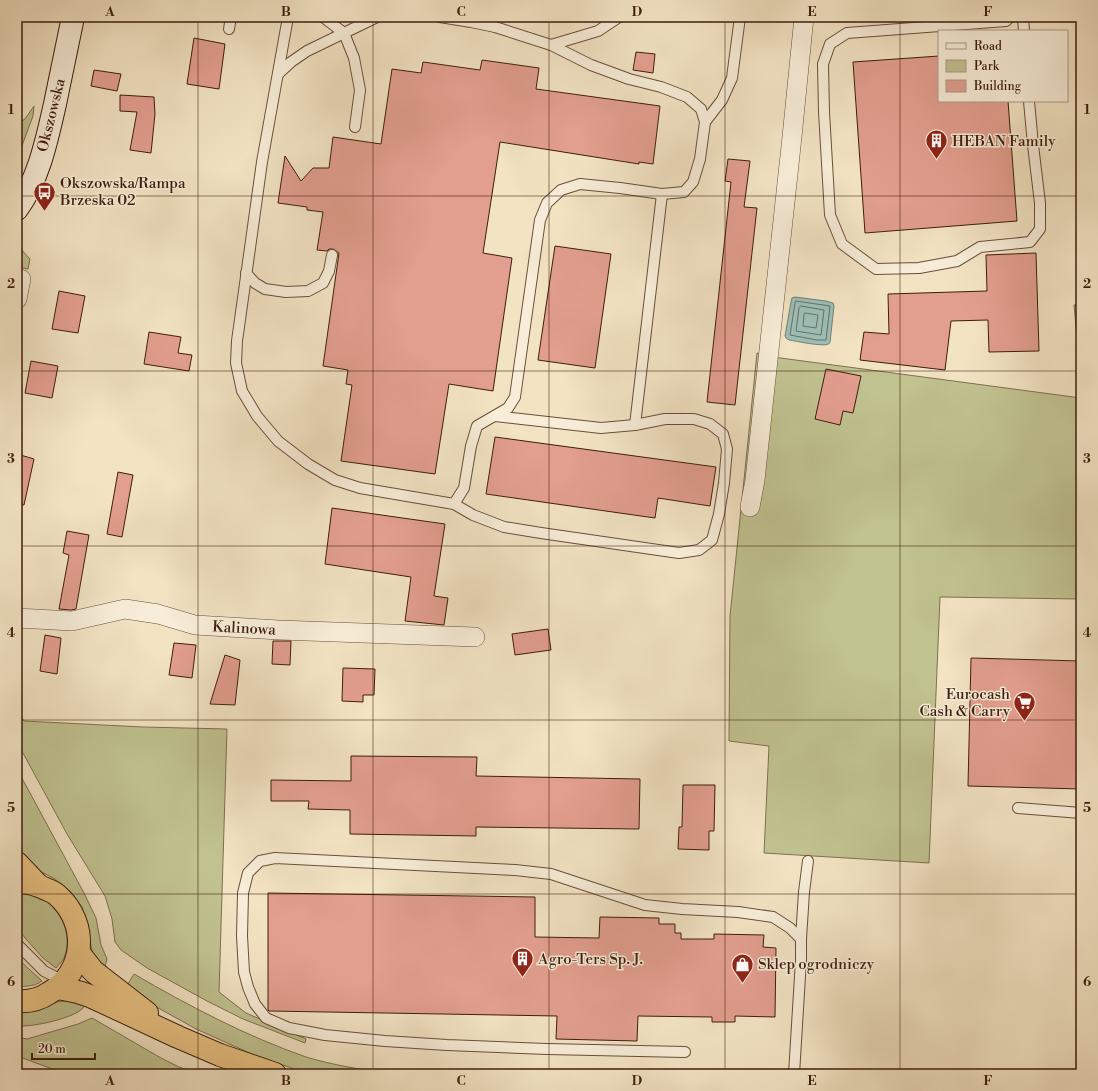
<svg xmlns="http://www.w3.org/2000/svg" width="1098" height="1091" font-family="'Libre Bodoni',serif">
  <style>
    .green { fill: #c0c290; stroke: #7f704e }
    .water { fill: #9bbeb6; stroke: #767e72 }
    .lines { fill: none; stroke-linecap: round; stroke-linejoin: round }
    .shore { stroke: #6c6e62; stroke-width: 1 }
    .building { fill: #e29e8e; stroke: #3e1d0d }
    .lane-casing { stroke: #6b4e3a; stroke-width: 12 }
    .street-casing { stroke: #6b4e3a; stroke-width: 20 }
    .secondary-casing { stroke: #3e1d0d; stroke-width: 24 }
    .highway-casing { stroke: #3e1d0d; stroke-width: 24 }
    .lane { stroke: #f7edd8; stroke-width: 10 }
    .street { stroke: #f7edd8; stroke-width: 19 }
    .secondary { stroke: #f7edd8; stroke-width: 22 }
    .highway { stroke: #e9c282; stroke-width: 22 }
    .rail { stroke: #3e1d0d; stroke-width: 3; stroke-dasharray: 7 7; stroke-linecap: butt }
    .grid { fill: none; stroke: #3e1d0d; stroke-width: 1; stroke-opacity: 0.55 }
    .labels { text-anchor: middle; stroke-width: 3; stroke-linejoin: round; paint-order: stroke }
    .street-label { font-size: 15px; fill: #3e1d0d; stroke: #f7edd8 }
    .poi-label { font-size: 15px; fill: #3e1d0d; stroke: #f7edd8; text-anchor: start }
    .neatline { fill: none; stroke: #3e1d0d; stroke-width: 1.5 }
    .grid-label { font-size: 13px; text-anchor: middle; font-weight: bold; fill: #3e1d0d }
  </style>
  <rect width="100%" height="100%" fill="#f2e3c3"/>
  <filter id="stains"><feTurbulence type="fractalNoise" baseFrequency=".005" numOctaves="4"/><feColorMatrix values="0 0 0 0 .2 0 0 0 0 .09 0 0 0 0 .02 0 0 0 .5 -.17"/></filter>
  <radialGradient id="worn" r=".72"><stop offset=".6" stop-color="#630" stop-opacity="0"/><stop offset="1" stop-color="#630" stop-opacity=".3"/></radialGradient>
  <!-- green -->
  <g class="green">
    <polygon points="34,106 33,116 17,159 17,124 25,119"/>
    <polygon points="20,248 30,259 28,269 17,267 17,250"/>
    <polygon points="1081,304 1081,382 1074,305"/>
    <polygon points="757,353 773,357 1081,398 1081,599 940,597 929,863 764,853 769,746 729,741 730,616"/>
    <polygon points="17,710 24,721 143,727 227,729 219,992 246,1013 306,1039 305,1043 243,1019 207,1001 147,968 121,950 115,942 112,919 105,896 67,834 17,742"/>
    <polygon points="17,769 84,893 96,918 101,945 107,959 104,971 94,959 82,907 72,893 55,879 34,868 22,857 17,848"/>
    <path d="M 17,893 L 19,893 C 24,893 30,894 35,895 C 59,904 74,933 64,958 C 62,961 59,965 56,968 L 43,958 L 25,938 L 17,927 Z"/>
    <path d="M 17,958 L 42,981 C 35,986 26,987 17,986 Z"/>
    <path d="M 134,974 C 189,1006 246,1036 306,1057 C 332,1065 360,1069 387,1074 L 310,1074 L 303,1072 L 254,1055 L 196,1029 L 153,1005 L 126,987 Z"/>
    <path d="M 67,1001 L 86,1005 C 83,1008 81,1010 78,1012 C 64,1020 33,1027 17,1026 L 17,1009 L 54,1002 Z"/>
    <polygon points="92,1018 161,1058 179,1067 199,1074 66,1074 17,1056 17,1037 27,1039 78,1024"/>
  </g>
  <!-- water -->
  <path class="water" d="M 795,297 L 826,301 L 833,303 L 834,306 L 830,342 C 830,343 829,344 828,344 C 823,347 796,341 789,340 L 786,338 L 785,336 L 791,302 L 792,298 Z"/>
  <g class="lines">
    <!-- shore -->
    <g class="shore">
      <polygon points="796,301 830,306 826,340 817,340 790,335 795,303"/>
      <polygon points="801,306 824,310 821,335 796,331 799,308"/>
      <polygon points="805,313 818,315 816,328 803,326 804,315"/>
    </g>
  </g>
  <!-- building -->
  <g class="building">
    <polygon points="194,38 225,44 219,89 187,84"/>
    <polygon points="636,52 655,54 653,73 633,70"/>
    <polygon points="939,56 939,101 1008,101 1017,221 865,233 853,62"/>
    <polygon points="482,60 539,68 536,89 660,106 653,164 639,162 639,164 500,142 483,253 512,258 493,391 449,384 435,474 341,461 352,385 346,384 348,370 323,366 339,253 333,249 329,249 327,251 317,250 323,212 307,210 307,207 278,203 285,156 301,181 313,168 329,168 333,137 381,144 392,69 421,73 423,62 480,70"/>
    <polygon points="94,70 121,74 117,91 91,86"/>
    <polygon points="120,95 154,97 155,114 151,153 130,150 137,112 120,111"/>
    <polygon points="728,159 750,161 744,207 757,208 735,405 707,402 731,182 725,181"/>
    <polygon points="555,246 611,254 595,368 538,360"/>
    <polygon points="1036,253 1039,351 989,352 988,320 951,321 945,370 860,360 864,332 889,334 888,294 987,291 986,255"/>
    <polygon points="59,291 85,296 78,333 52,329"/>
    <polygon points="149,332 181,337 178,353 192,355 189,371 144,364"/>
    <polygon points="31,361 58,366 52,398 25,393"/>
    <polygon points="826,369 861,376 853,413 843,411 840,425 815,419"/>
    <polygon points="495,437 716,467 710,506 658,498 655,518 486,494"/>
    <polygon points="17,454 34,459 24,505 17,504"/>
    <polygon points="118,472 133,475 122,537 107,534"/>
    <polygon points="332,508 445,524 434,596 448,598 444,625 405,621 411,577 325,564"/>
    <polygon points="67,531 89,535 76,609 71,610 59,609 69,555 63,553"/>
    <polygon points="548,629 551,650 515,655 512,634"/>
    <polygon points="45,635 61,638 57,674 40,671"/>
    <polygon points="273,641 291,641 290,665 272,664"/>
    <polygon points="174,643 196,645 192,678 169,675"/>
    <polygon points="225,655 240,660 235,705 210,704"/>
    <polygon points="971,658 1081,661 1081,789 968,786"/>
    <polygon points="343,668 375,669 374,695 363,695 363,702 342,701"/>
    <polygon points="351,756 477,757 476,776 640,779 639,829 476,827 476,836 350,834 350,810 308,809 309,801 271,801 271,780 351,781"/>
    <polygon points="683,785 715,785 714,831 709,831 709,850 678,849 679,827 682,827"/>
    <polygon points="268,893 535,897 535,937 599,938 600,917 659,918 659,924 675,924 675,933 681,933 681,939 714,939 714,934 764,935 763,947 776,948 775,1017 735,1016 735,1022 712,1022 712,1017 638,1016 637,1041 556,1039 557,1016 269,1011 268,1010"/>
  </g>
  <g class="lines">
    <defs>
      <g id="lane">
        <polyline points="288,17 262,162 237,341 236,363 242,391 257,416 278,441 308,464 335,480 360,488 454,504 464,488 471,446 477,426 508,408 515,397 540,220 547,203 561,190 580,184 620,188 662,194 684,192 693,182 700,159 705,122 701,109 687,97 661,87 629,79 591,65 551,45 495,27 471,22 440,17"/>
        <polyline points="323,17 344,33 354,58 360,90 355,127"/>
        <polyline points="1010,17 1006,21 847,33 830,44 823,64 824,112 830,215 842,244 876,269 919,268 957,261 980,247 1030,242 1040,229 1040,203 1033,145 1029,101"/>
        <polyline points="1023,17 1024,31"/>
        <polyline points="229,29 231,17"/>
        <polyline points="551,45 598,31 619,17"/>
        <polyline points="278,74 291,62 307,51 377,17"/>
        <polyline points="705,122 722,100 732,78 740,17"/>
        <polyline points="246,273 255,283 265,289 286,292 308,291 323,283 329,271 332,255"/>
        <polyline points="635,425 662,194"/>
        <polyline points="454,504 473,515 504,527 541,533 679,553 699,550 712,540 719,514 724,483 727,449 723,434 710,424 694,419 665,419 635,425 601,428 495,416"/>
        <polyline points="1018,808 1081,813"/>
        <polyline points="801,939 804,892 808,861"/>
        <polyline points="17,944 44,971 65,982"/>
        <polyline points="685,1052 547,1049 447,1045 385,1041 325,1035 289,1028 266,1018 255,1004 248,987 244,972 242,936 243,893 248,873 260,861 275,858 515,870 551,874 645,905 682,909 738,912 773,917 790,928 801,939 801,960 794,1074"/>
      </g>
      <g id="street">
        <polyline points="17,299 21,279"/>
        <polyline points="750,507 755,480 792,137 804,17"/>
        <polyline points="17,618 72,621 125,609 158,614 195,625 279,630 475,637"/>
      </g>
      <path id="secondary" d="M 17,209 C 39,179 47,139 55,104 C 61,75 67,46 73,17"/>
      <g id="highway">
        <polyline points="17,863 37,884"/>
        <path d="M 17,883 C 27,881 37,885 46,889 C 50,891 54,892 57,895 C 89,923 86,972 49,993 C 40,999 28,1002 17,1001"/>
        <polyline points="79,953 93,971 147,1013"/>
        <polyline points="58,988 78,992 90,996 178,1037 220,1055 275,1074"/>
      </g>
    </defs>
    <!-- lane casing -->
    <use href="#lane" class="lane-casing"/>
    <!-- street casing -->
    <use href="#street" class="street-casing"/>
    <!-- secondary casing -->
    <use href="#secondary" class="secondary-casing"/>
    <!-- highway casing -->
    <use href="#highway" class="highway-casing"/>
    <!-- lane -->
    <use href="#lane" class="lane"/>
    <!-- street -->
    <use href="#street" class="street"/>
    <!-- secondary -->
    <use href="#secondary" class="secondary"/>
    <!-- highway -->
    <use href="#highway" class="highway"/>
    <!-- rail -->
    <polyline class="rail" points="17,1072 25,1074"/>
  </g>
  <!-- grid -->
  <path class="grid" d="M 198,17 L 198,1074M 373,17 L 373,1074M 549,17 L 549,1074M 725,17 L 725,1074M 900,17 L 900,1074M 17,196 L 1081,196M 17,371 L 1081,371M 17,546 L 1081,546M 17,720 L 1081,720M 17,894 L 1081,894"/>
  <!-- icons -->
  <defs>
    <symbol id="building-pin" viewBox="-11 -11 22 30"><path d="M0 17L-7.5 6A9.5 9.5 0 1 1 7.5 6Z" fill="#8f2418" stroke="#f7edd8"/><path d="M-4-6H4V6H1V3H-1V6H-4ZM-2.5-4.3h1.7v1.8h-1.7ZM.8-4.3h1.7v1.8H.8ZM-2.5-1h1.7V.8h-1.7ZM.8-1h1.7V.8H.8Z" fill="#fff"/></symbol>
    <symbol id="bus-pin" viewBox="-11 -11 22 30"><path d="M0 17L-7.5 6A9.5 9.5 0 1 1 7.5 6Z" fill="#8f2418" stroke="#f7edd8"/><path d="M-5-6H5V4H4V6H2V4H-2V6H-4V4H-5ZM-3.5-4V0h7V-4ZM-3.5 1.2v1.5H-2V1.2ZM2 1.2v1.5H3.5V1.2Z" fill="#fff"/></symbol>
    <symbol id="supermarket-pin" viewBox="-11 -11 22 30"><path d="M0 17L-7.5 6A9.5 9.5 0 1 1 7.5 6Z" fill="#8f2418" stroke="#f7edd8"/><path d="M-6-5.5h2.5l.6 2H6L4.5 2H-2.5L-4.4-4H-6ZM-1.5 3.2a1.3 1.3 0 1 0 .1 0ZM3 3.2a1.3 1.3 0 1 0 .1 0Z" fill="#fff"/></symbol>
    <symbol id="shop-pin" viewBox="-11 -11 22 30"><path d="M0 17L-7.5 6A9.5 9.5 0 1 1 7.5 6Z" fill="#8f2418" stroke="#f7edd8"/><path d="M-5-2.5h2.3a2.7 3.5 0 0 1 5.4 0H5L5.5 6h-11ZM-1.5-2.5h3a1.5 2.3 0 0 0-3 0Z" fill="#fff"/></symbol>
  </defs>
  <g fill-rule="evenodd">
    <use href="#building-pin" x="924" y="128" width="25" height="34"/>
    <use href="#bus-pin" x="32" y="180" width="25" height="34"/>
    <use href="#supermarket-pin" x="1012" y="690" width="25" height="34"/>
    <use href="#building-pin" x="510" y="946" width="25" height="34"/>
    <use href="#shop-pin" x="730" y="952" width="25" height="34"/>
  </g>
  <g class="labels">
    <!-- street labels -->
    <g class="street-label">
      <text transform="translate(51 115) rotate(-76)" y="5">Okszowska</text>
      <text transform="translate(244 628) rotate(3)" y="5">Kalinowa</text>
    </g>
    <!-- poi labels -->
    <g class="poi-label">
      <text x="952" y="146">HEBAN Family</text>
      <text x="60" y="188">Okszowska/Rampa<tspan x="60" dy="17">Brzeska 02</tspan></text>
      <text x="1010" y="699" text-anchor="end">Eurocash<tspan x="1010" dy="17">Cash &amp; Carry</tspan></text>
      <text x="538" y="964">Agro-Ters Sp. J.</text>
      <text x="758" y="969">Sklep ogrodniczy</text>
    </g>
  </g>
  <!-- margin -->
  <rect width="1098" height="1091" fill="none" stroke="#f2e3c3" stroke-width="44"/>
  <!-- legend -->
  <rect x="938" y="30" width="130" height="72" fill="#f7edd8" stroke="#ad9a87"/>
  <rect x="946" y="43" width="20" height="6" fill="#f7edd8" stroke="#ad9a87"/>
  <text x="974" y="50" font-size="12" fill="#3e1d0d">Road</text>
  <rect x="946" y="60" width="20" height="12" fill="#c0c290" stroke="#ad9a87"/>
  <text x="974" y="70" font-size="12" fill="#3e1d0d">Park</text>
  <rect x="946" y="80" width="20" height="12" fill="#e29e8e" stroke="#ad9a87"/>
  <text x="974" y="90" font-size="12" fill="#3e1d0d">Building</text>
  <!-- scale -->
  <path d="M32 1053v6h63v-6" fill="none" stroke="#3e1d0d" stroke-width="2"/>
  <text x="38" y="1053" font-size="12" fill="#3e1d0d" stroke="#f7edd8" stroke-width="3" paint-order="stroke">20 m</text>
  <rect x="22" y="22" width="1054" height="1047" class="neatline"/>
  <g class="grid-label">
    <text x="110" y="16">A</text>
    <text x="286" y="16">B</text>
    <text x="461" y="16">C</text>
    <text x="637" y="16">D</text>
    <text x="812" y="16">E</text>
    <text x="988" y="16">F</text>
    <text x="11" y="114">1</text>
    <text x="1087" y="114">1</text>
    <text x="11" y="288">2</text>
    <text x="1087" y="288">2</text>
    <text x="11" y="463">3</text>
    <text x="1087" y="463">3</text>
    <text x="11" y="637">4</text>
    <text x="1087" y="637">4</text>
    <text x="11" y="812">5</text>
    <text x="1087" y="812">5</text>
    <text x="11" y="986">6</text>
    <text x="1087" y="986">6</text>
    <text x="110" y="1085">A</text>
    <text x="286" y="1085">B</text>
    <text x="461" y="1085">C</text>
    <text x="637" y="1085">D</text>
    <text x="812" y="1085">E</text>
    <text x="988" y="1085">F</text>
  </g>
  <rect width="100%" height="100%" filter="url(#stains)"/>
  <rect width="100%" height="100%" fill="url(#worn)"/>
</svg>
